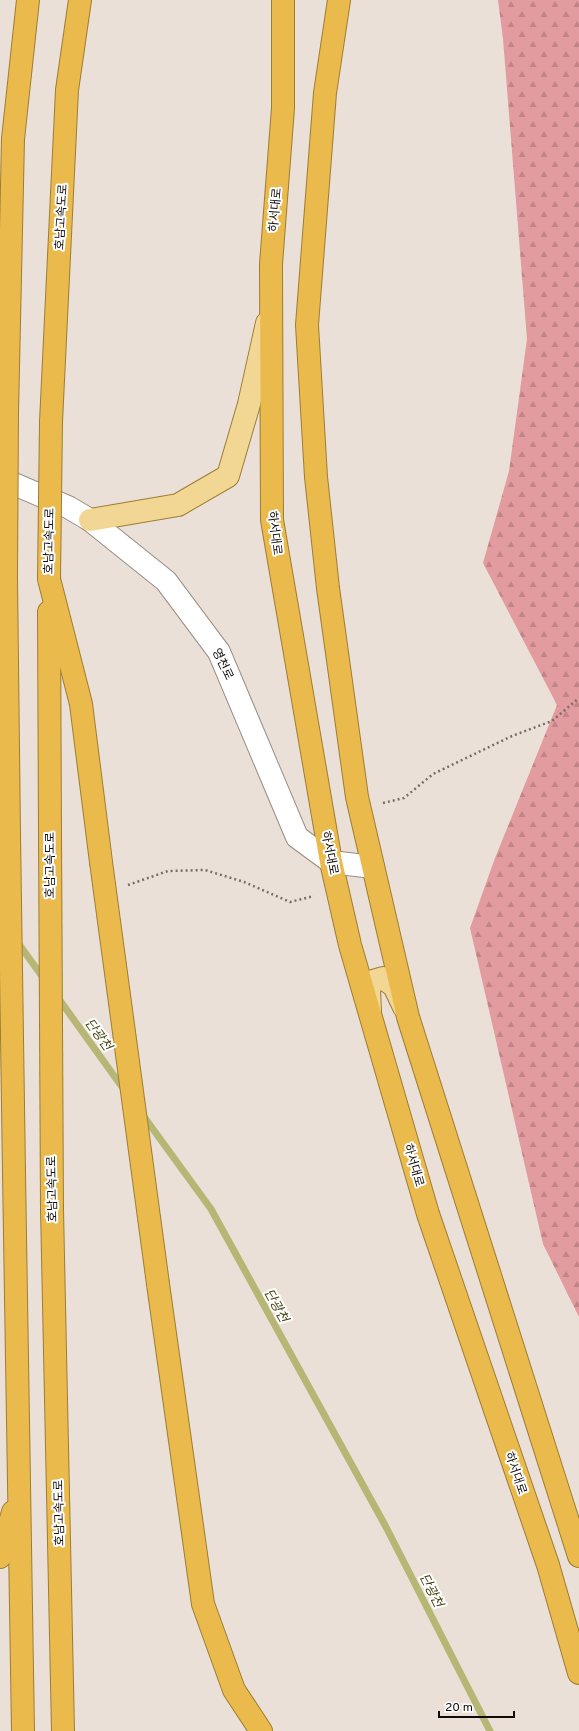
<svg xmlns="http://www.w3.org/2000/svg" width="579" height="1731" font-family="Overpass,'Noto Sans KR',sans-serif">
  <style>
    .forest { fill: url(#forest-firs) }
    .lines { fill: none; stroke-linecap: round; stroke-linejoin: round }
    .stream { stroke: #b6b675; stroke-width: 7 }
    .secondary-casing { stroke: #988e85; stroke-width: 24 }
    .primary-casing { stroke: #9d7d34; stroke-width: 24 }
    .highway-casing { stroke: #9d7d34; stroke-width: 24 }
    .path { stroke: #766f69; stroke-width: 2.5; stroke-dasharray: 2 3; stroke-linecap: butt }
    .secondary { stroke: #fff; stroke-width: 22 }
    .primary { stroke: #f2d694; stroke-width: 22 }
    .highway { stroke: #eaba4c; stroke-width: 22 }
    .highway-bridge-casing { stroke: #9d7d34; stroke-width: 24; stroke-linecap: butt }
    .highway-bridge { stroke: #eaba4c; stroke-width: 22 }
    .labels { text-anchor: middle; stroke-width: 4; stroke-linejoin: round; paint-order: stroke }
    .street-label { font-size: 12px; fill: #0f0b08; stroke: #fff }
    .water-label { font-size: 13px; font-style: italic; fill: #454411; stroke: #fff }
  </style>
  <defs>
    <pattern id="forest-firs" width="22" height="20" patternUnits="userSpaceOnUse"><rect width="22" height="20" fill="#e29b9f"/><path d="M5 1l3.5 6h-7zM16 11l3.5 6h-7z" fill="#c18487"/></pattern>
  </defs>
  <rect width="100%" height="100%" fill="#ebe0d7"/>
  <!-- forest -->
  <polygon class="forest" points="498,0 579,0 579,1317 543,1244 470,928 495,858 557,705 483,563 509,471 527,339 503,39"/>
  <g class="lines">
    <!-- stream -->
    <g class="stream">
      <polyline points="16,940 44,979"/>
      <polyline points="56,995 125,1091"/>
      <polyline points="142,1114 211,1209 386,1527 490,1731"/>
    </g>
    <defs>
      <polyline id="secondary" points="0,478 68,507 90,520 166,581 219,652 297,837 331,862 373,867"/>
      <g id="primary">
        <polyline points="90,520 178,505 228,476 249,404 267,323"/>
        <polyline points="370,1011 369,989 373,981 383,978 394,986 404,1007"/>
      </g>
      <g id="highway">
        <polyline points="283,0 283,108 271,264 272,520 331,862 350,945 428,1214 548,1565 579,1673"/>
        <polyline points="339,0 325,93 307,325 316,477 328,588 357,797 408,1017 579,1556"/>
        <polyline points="7,413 13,139 28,0"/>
        <polyline points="51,422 67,90 80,0"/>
        <polyline points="6,578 9,834"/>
        <polyline points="49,579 81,704 101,862"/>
        <polyline points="49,612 50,835"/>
        <polyline points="14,1173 23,1731"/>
        <polyline points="52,1209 63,1731"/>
        <polyline points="158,1284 203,1604 234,1690 261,1731"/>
        <polyline points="0,1557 13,1512"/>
      </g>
    </defs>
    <!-- secondary casing -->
    <use href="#secondary" class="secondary-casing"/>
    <!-- primary casing -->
    <use href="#primary" class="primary-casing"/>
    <!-- highway casing -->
    <use href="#highway" class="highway-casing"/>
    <!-- path -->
    <g class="path">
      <polyline points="383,803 404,798 433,774 512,736 552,721 579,698"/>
      <polyline points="128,885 168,871 205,870 244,882 290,902 314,896"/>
    </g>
    <!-- secondary -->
    <use href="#secondary" class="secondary"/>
    <!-- primary -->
    <use href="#primary" class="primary"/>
    <!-- highway -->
    <use href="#highway" class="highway"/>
    <defs>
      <g id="highway-bridge">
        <polyline points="6,578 7,413"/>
        <polyline points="49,579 51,422"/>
        <polyline points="9,834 14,1173"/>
        <polyline points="50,835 52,1209"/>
        <polyline points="101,862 158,1284"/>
      </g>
    </defs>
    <!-- highway-bridge casing -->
    <use href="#highway-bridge" class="highway-bridge-casing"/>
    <!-- highway-bridge -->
    <use href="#highway-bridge" class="highway-bridge"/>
  </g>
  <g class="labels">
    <!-- street labels -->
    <g class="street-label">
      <text transform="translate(275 210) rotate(-85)" y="4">하서대로</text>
      <text transform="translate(61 217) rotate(-87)" y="4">호남고속도로</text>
      <text transform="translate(275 533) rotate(83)" y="4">하서대로</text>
      <text transform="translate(49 541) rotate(-89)" y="4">호남고속도로</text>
      <text transform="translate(223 664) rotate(64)" y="4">영천로</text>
      <text transform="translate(330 853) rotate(79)" y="4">하서대로</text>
      <text transform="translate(50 865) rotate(-90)" y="4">호남고속도로</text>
      <text transform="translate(414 1165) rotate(74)" y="4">하서대로</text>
      <text transform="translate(52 1189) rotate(-91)" y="4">호남고속도로</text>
      <text transform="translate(516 1473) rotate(71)" y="4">하서대로</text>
      <text transform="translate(59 1513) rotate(-91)" y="4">호남고속도로</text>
    </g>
    <!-- water labels -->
    <g class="water-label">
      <text transform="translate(99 1034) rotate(54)" y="5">단광천</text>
      <text transform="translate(277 1305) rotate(61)" y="5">단광천</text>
      <text transform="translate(432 1590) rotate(63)" y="5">단광천</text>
    </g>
  </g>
  <!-- scale -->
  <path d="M439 1711v6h75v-6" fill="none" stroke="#0f0b08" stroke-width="2"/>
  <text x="445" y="1711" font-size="12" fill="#0f0b08" stroke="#ffffff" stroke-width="3" paint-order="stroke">20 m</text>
</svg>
